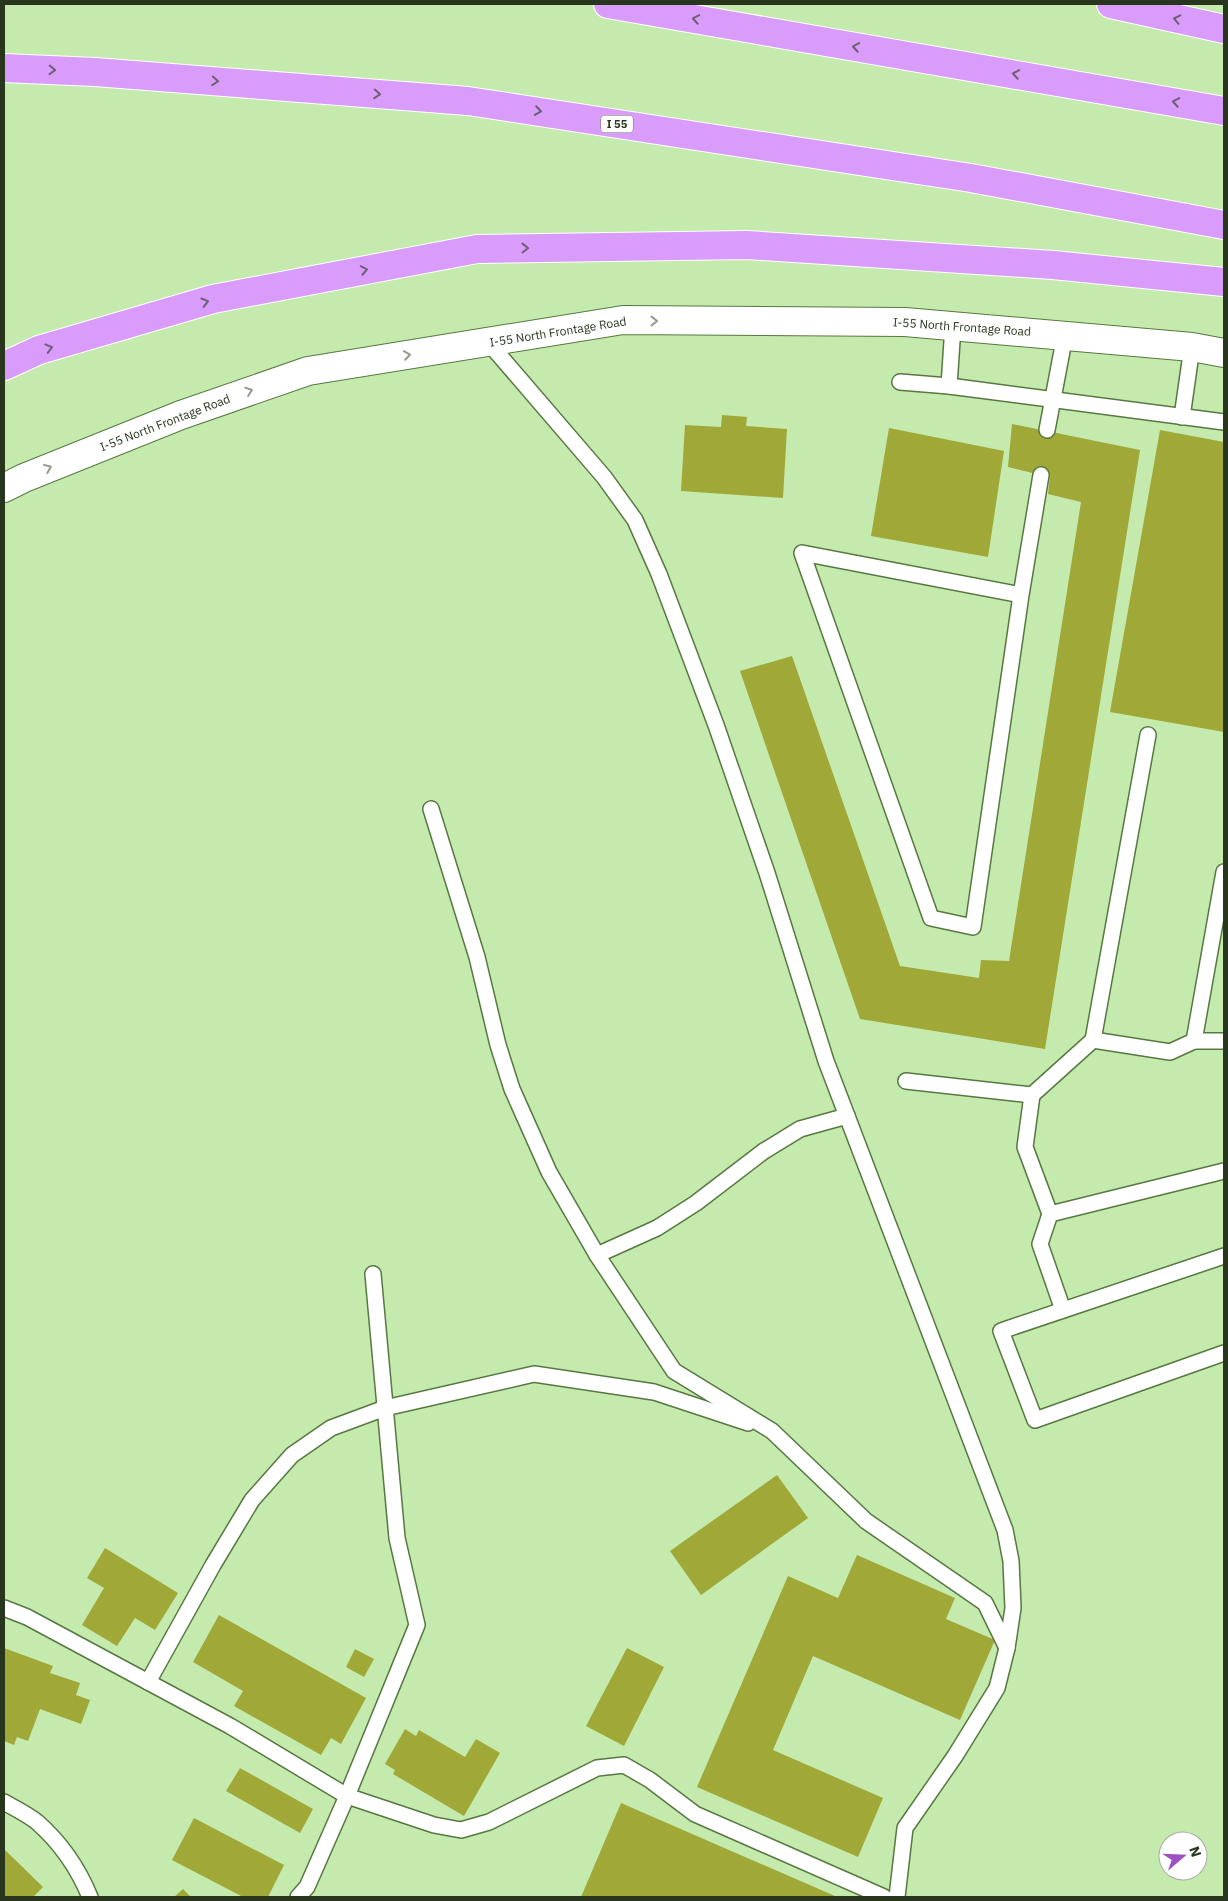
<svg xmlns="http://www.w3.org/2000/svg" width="1228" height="1901" font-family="'IBM Plex Sans',sans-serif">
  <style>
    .building { fill: #a0a838 }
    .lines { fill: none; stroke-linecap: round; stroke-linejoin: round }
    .service-casing { stroke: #577840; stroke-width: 18 }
    .tertiary-casing { stroke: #577840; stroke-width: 30 }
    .motorway-casing { stroke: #fff; stroke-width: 30 }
    .service { stroke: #fff; stroke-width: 15 }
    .tertiary { stroke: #fff; stroke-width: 28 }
    .motorway { stroke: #da9cfa; stroke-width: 28 }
    .oneway { stroke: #6f5f76 }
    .oneway2 { stroke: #949a8e }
    .labels { text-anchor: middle; stroke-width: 4.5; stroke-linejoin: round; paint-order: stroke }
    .shield { fill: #fefefe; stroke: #687261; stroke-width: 1 }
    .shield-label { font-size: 11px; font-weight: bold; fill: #28361e }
    .street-label { font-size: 12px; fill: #28361e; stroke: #fefefe }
  </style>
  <rect width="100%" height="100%" fill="#c5eaad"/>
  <!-- building -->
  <g class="building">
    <polygon points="722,415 747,417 746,426 787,429 783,498 681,491 685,425 721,427"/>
    <polygon points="1012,424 1140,450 1045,1049 860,1019 740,671 792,656 900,966 979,978 981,960 1009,961 1081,502 1048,494 1050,475 1041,475 1008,467"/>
    <polygon points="889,428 1004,451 988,557 871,536"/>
    <polygon points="1160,430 1224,442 1224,732 1110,712"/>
    <polygon points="777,1475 808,1518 701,1595 670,1551"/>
    <polygon points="105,1548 178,1593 155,1630 135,1618 117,1646 82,1625 104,1588 87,1578"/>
    <polygon points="857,1555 955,1598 946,1619 995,1640 960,1720 813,1656 773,1750 883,1798 858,1857 697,1787 788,1576 838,1598"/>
    <polygon points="219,1615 366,1698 341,1744 331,1738 321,1755 234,1706 243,1691 193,1662"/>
    <polygon points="4,1648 53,1666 50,1673 80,1683 76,1695 90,1700 81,1724 40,1709 28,1741 17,1737 14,1745 4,1741"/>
    <polygon points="627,1648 664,1667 624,1746 586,1726"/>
    <polygon points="355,1649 374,1659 364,1677 346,1667"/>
    <polygon points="405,1729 416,1736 419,1730 465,1757 476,1739 500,1753 464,1816 393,1774 395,1770 385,1764"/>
    <polygon points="240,1768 313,1809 300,1833 226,1791"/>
    <polygon points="621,1803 835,1896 834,1897 581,1897"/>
    <polygon points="194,1818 284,1865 268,1897 243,1897 172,1860"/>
    <polygon points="4,1849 43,1887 33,1897 4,1897"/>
    <polygon points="183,1889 191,1897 174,1897"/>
  </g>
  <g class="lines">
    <defs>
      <g id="service">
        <polyline points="488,342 604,477 635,520 659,574 716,725 767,873 826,1061 1005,1530 1011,1561 1013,1608 1007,1648 997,1688 955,1756 905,1828 897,1897"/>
        <polyline points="900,382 949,386 1224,422"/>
        <polyline points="949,386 953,326"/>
        <polyline points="1182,417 1192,347"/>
        <polyline points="1047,430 1065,335"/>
        <polyline points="1021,595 802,553 931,918 973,927 1021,595 1041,475"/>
        <polyline points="431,809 477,957 498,1045 512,1089 549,1172 597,1255 674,1371 772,1431 866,1521 985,1603 1007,1648"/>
        <polyline points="1224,872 1194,1041 1224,1041"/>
        <polyline points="1093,1040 1170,1052 1194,1041"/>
        <polyline points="906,1081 1032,1095 1025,1147 1050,1214 1224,1171"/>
        <polyline points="1032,1095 1093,1040 1148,735"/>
        <polyline points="1050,1214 1040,1244 1063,1310"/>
        <polyline points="597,1255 657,1228 696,1203 764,1151 800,1129 847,1116"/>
        <polyline points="1224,1256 1001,1331 1035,1420 1224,1353"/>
        <polyline points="4,1608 27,1617 230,1726 347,1796 434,1825 461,1830 489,1822 597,1768 624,1765 650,1780 695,1814 884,1897"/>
        <polyline points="148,1682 213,1565 252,1500 292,1455 331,1428 385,1408 534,1374 654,1392 748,1423"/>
        <path d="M 4,1802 C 14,1808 27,1814 37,1822 C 61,1843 78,1868 90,1897"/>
        <polyline points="298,1897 307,1887 347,1796 417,1625 397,1538 373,1274"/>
      </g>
      <polyline id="tertiary" points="4,488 24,478 181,415 308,371 623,320 905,322 1192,347 1224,353"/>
      <g id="motorway">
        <polyline points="608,4 1224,111"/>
        <polyline points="1111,4 1224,29"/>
        <polyline points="4,68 95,72 468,101 971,178 1224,225"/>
        <polyline points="4,366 39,350 213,299 477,249 747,245 1053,265 1224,282"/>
      </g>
    </defs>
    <!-- service casing -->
    <use href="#service" class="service-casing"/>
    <!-- tertiary casing -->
    <use href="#tertiary" class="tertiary-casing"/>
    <!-- motorway casing -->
    <use href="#motorway" class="motorway-casing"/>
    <!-- service -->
    <use href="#service" class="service"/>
    <!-- tertiary -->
    <use href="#tertiary" class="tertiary"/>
    <!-- motorway -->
    <use href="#motorway" class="motorway"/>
  </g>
  <!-- one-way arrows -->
  <defs><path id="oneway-chevron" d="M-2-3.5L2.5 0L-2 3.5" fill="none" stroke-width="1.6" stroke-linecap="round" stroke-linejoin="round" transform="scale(1.25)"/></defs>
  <g class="oneway">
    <use href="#oneway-chevron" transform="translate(696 19) rotate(-170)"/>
    <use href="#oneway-chevron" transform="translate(1177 19) rotate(-167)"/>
    <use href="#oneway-chevron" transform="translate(856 47) rotate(-170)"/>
    <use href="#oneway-chevron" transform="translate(52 70) rotate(2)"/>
    <use href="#oneway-chevron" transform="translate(1016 74) rotate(-170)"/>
    <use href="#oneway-chevron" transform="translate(215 81) rotate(4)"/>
    <use href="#oneway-chevron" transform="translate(377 94) rotate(4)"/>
    <use href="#oneway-chevron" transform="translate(1176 102) rotate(-170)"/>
    <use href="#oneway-chevron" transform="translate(538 111) rotate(9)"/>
    <use href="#oneway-chevron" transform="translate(525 248) rotate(-1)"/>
    <use href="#oneway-chevron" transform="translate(364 270) rotate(-11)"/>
    <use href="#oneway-chevron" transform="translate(205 302) rotate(-16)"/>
    <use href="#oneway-chevron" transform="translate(49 348) rotate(-16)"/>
  </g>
  <g class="oneway2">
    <use href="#oneway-chevron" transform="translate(654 321)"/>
    <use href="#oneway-chevron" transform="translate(407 355) rotate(-9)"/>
    <use href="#oneway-chevron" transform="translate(249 391) rotate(-19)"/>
    <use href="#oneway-chevron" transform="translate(48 468) rotate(-22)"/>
  </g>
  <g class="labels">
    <!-- shield labels -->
    <rect class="shield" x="601" y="115.5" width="32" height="17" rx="4"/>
    <g class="shield-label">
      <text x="617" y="128">I 55</text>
    </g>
    <!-- street labels -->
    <g class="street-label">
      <text transform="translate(962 327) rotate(4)" y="4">I-55 North Frontage Road</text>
      <text transform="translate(558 332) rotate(-9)" y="4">I-55 North Frontage Road</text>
      <text transform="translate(165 423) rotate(-21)" y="4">I-55 North Frontage Road</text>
    </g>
  </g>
  <!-- border -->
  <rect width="1228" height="1901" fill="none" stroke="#28361e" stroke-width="10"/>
  <!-- north arrow -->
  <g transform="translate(1183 1856) rotate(71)"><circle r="24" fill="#fefefe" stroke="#a8aea4"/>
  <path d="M0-4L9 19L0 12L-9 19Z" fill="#9e51c2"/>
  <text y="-8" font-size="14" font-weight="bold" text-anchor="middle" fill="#28361e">N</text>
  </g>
</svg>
